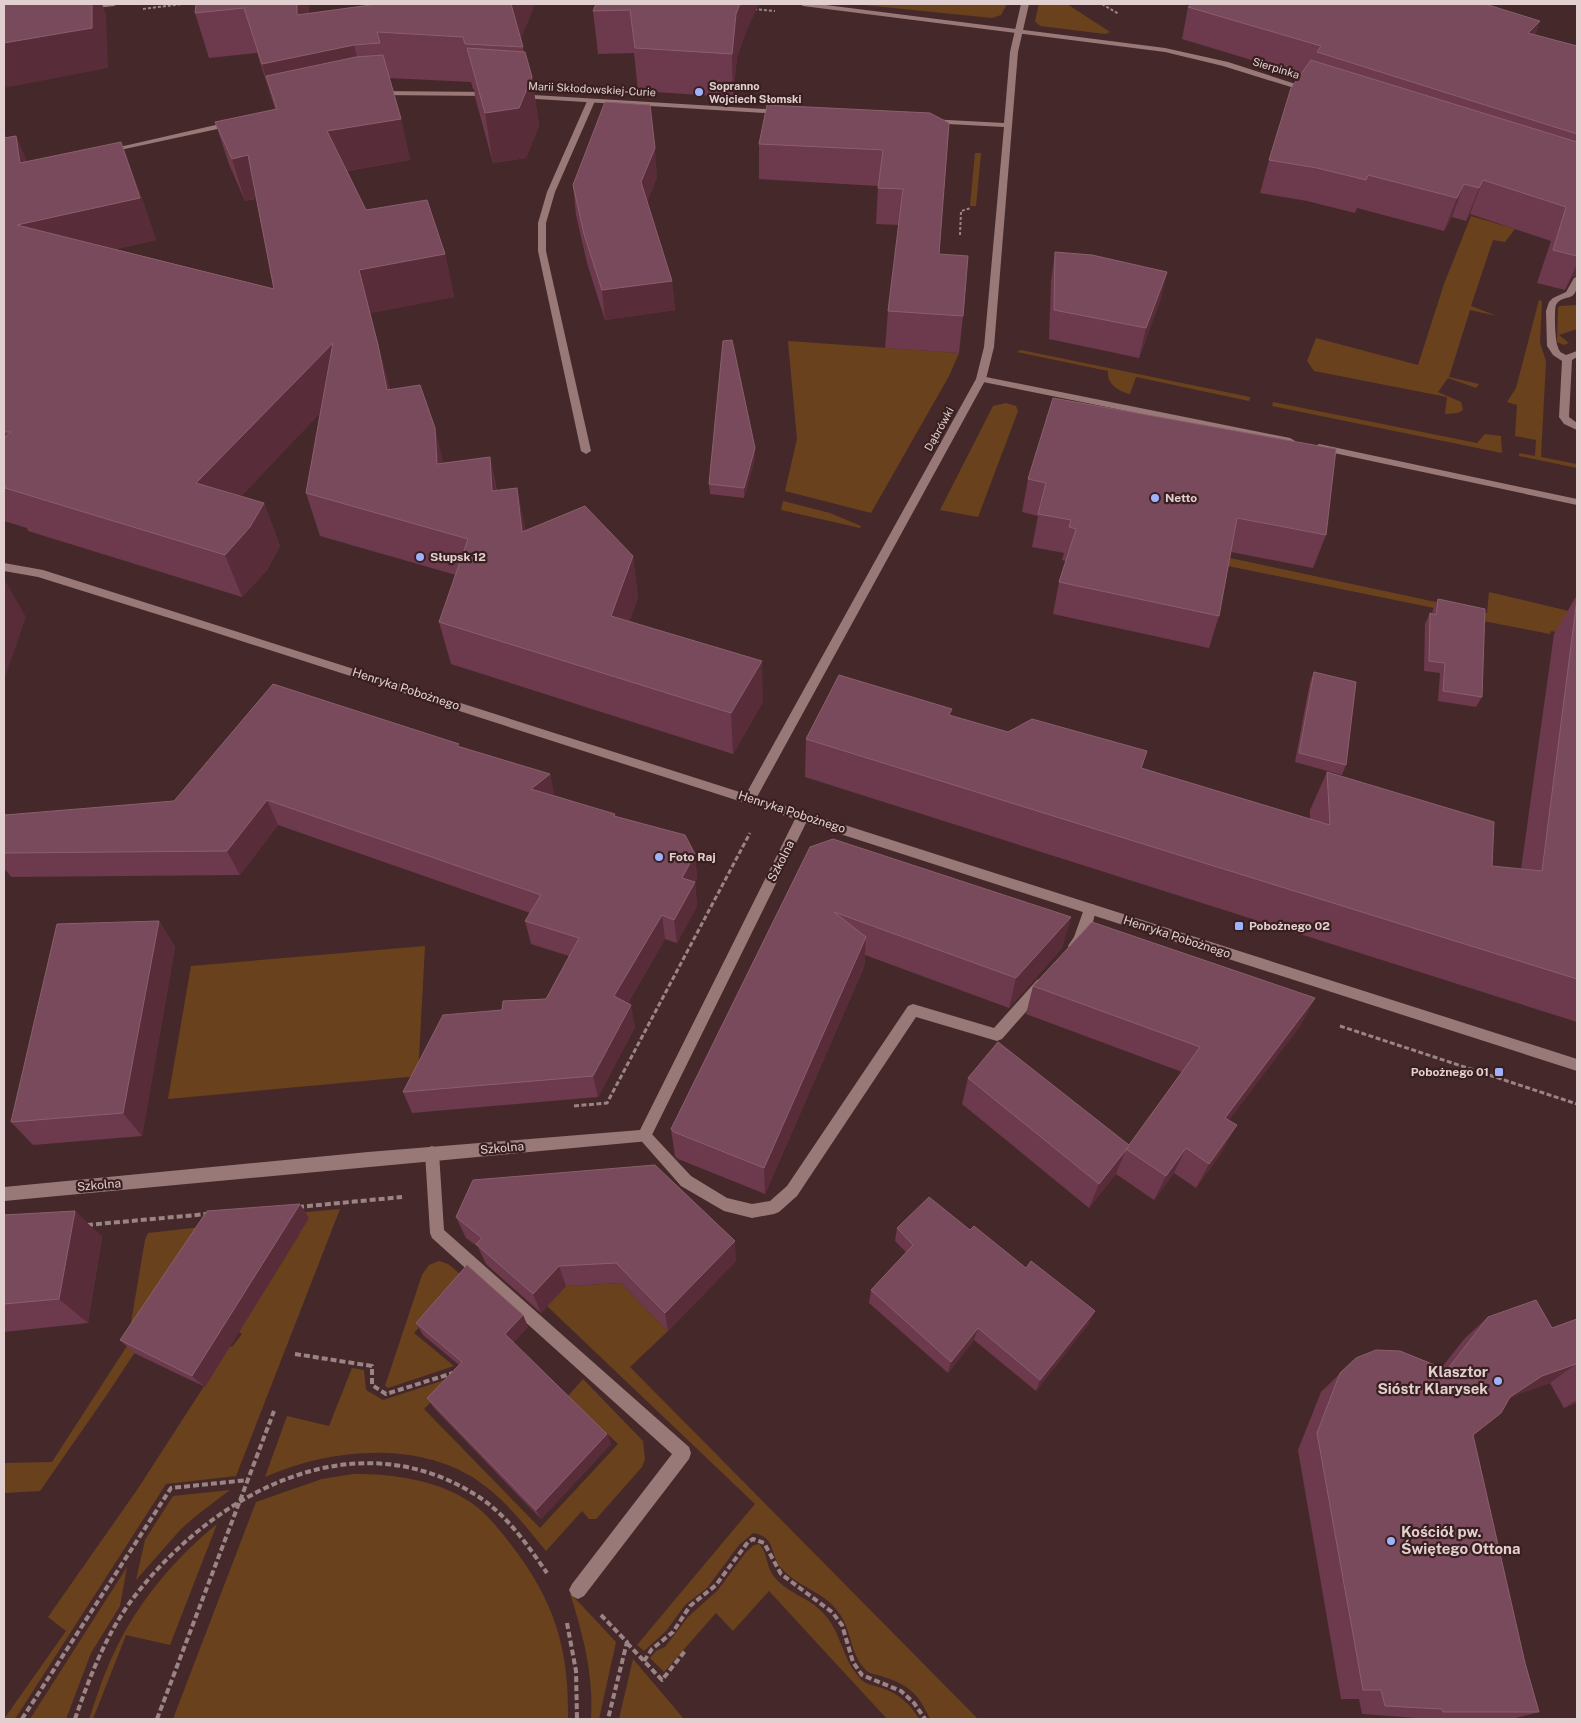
<svg xmlns="http://www.w3.org/2000/svg" width="1581" height="1723" font-family="'Public Sans',sans-serif">
  <style>
    .green { fill: #6a411d }
    .lines { fill: none; stroke-linecap: round; stroke-linejoin: round }
    .path-far2 { stroke: #9b8485; stroke-width: 2; stroke-dasharray: 3 2; stroke-linecap: butt }
    .path-far1 { stroke: #9b8485; stroke-width: 3; stroke-dasharray: 5 2.5; stroke-linecap: butt }
    .path { stroke: #9b8485; stroke-width: 4; stroke-dasharray: 6 3; stroke-linecap: butt }
    .lane { fill: #997878; fill-rule: evenodd }
    .street { fill: #997878; fill-rule: evenodd }
    .secondary { fill: #997878; fill-rule: evenodd }
    .wall { fill: #6d394d }
    .shaded-wall { fill: #582c39 }
    .building { fill: #794a5b; stroke: #8a5f6d }
    .poi-dot { fill: #9fb3fd; stroke: #3a1f20; stroke-width: 2 }
    .labels { text-anchor: middle; stroke-width: 4.5; stroke-linejoin: round; paint-order: stroke }
    .far-street-label { font-size: 11px; fill: #e2d0d0; stroke: #3a1f20 }
    .far-poi-label { font-size: 11px; font-weight: bold; fill: #e2d0d0; stroke: #3a1f20; text-anchor: start }
    .poi-label { font-size: 12px; font-weight: bold; fill: #e2d0d0; stroke: #3a1f20; text-anchor: start }
    .street-label { font-size: 12px; fill: #e2d0d0; stroke: #3a1f20 }
    .near-poi-label { font-size: 15px; font-weight: bold; fill: #e2d0d0; stroke: #3a1f20; text-anchor: end }
  </style>
  <rect width="100%" height="100%" fill="#45292a"/>
  <!-- green -->
  <g class="green">
    <polygon points="854,4 1007,4 1001,15 992,18"/>
    <polygon points="1039,4 1067,4 1110,32 1105,34 1040,26 1035,21"/>
    <polygon points="975,153 981,153 976,206 970,206"/>
    <polygon points="1471,216 1515,229 1505,242 1493,240 1471,306 1497,316 1470,310 1449,377 1479,384 1476,388 1448,378 1438,392 1461,402 1463,410 1458,413 1445,414 1447,397 1314,371 1307,361 1316,338 1418,365 1444,284"/>
    <polygon points="1539,300 1542,301 1540,343 1546,361 1541,457 1577,464 1577,468 1519,456 1519,453 1535,456 1536,440 1515,436 1517,405 1507,402 1516,388"/>
    <polygon points="1577,305 1577,329 1559,335 1569,343 1564,345 1557,342 1558,308 1560,306"/>
    <polygon points="788,341 959,353 949,376 871,513 785,491 797,439"/>
    <path d="M 1021,350 L 1250,397 L 1249,401 L 1136,377 L 1130,394 C 1118,391 1107,384 1108,371 L 1017,352 Z"/>
    <polygon points="1273,402 1477,443 1485,434 1501,436 1502,453 1272,406"/>
    <polygon points="1006,403 1016,406 1018,411 978,517 940,510 993,406"/>
    <polygon points="783,501 830,513 861,526 860,528 781,510"/>
    <polygon points="1230,558 1487,613 1489,592 1577,613 1577,637 1551,631 1550,634 1483,621 1483,618 1228,566"/>
    <polygon points="425,946 418,1076 168,1099 191,966"/>
    <polygon points="340,1209 236,1476 166,1484 15,1719 4,1719 66,1631 48,1617 137,1490 230,1346 232,1347 242,1334 239,1332 299,1235 295,1219 306,1212"/>
    <polygon points="219,1225 106,1396 40,1491 4,1493 4,1463 52,1462 127,1346 145,1240 148,1233"/>
    <polygon points="439,1261 448,1264 465,1278 414,1333 454,1366 388,1388 385,1386 422,1275 429,1265"/>
    <path d="M 621,1283 L 668,1331 L 630,1367 L 978,1719 L 930,1719 C 918,1693 909,1685 881,1676 C 875,1674 868,1674 864,1668 C 850,1652 851,1629 839,1613 C 825,1592 798,1587 782,1569 C 769,1555 777,1537 753,1533 L 739,1545 L 707,1588 L 685,1605 L 666,1631 L 644,1651 L 637,1645 L 755,1504 L 547,1306 L 566,1286 Z"/>
    <path d="M 352,1368 L 364,1370 L 366,1390 L 383,1400 L 457,1376 L 424,1409 L 540,1528 L 618,1444 L 568,1396 L 583,1379 L 643,1441 L 645,1459 L 642,1467 L 596,1519 L 589,1519 L 582,1511 L 546,1551 C 524,1524 503,1497 474,1478 C 413,1440 328,1449 265,1477 L 287,1416 L 329,1426 Z"/>
    <path d="M 353,1474 C 392,1474 433,1479 467,1500 C 485,1511 499,1529 512,1546 C 555,1602 569,1649 568,1719 L 173,1719 L 256,1502 L 322,1479 Z"/>
    <polygon points="230,1490 197,1515 181,1529 136,1580 145,1540 173,1496"/>
    <path d="M 217,1524 L 170,1645 L 126,1635 L 93,1719 L 89,1719 C 97,1696 104,1673 115,1651 C 138,1602 175,1558 217,1524 Z"/>
    <path d="M 759,1544 C 767,1551 766,1566 773,1575 C 785,1593 810,1597 824,1614 C 841,1632 842,1658 859,1677 C 865,1685 873,1685 882,1688 C 898,1693 911,1705 919,1719 L 887,1719 L 769,1591 L 733,1631 L 716,1613 L 664,1672 L 650,1658 L 656,1651 L 665,1647 L 688,1617 L 718,1590 L 746,1552 L 754,1545 Z"/>
    <polygon points="127,1567 120,1606 91,1653 66,1719 30,1719"/>
    <path d="M 570,1593 L 616,1642 L 599,1719 L 591,1719 C 594,1675 583,1635 570,1593 Z"/>
    <polygon points="633,1659 684,1719 619,1719"/>
  </g>
  <g class="lines">
    <!-- path-far2 -->
    <g class="path-far2">
      <polyline points="1102,4 1119,14"/>
      <polyline points="143,9 182,4"/>
      <polyline points="754,9 775,11"/>
      <polyline points="960,235 961,211 971,208"/>
    </g>
    <!-- path-far1 -->
    <g class="path-far1">
      <polyline points="1340,1026 1577,1104"/>
      <polyline points="574,1106 607,1103 750,833"/>
    </g>
    <!-- path -->
    <g class="path">
      <polyline points="298,1207 402,1197"/>
      <polyline points="87,1225 207,1214"/>
      <polyline points="295,1354 372,1366 372,1385 386,1394 453,1373"/>
      <polyline points="601,1615 627,1642 608,1719"/>
      <polyline points="567,1623 576,1671 577,1719"/>
      <polyline points="627,1643 662,1680 685,1651"/>
      <polyline points="644,1661 652,1649 673,1632 690,1606 716,1585 748,1542 753,1539 764,1543 781,1574 832,1612 842,1625 853,1662 862,1675 901,1691 914,1703 925,1719"/>
      <polyline points="22,1719 171,1488 248,1480"/>
      <path d="M 75,1719 C 90,1676 106,1634 134,1597 C 214,1493 355,1416 479,1497 C 508,1516 528,1546 547,1573"/>
      <polyline points="157,1719 274,1411"/>
    </g>
    <!-- lane -->
    <g class="lane">
      <polygon points="588,99 595,101 555,192 546,223 546,251 591,451 586,454 581,451 538,251 538,223 547,192"/>
      <path d="M 1577,277 C 1579,306 1563,292 1556,305 C 1554,310 1555,342 1558,347 C 1559,352 1562,353 1566,355 L 1577,351 L 1577,357 L 1572,360 L 1569,417 L 1577,423 L 1577,430 L 1564,424 L 1559,417 L 1562,361 L 1553,355 L 1547,346 L 1546,311 L 1549,302 L 1553,298 L 1566,292 L 1574,278 Z"/>
      <polygon points="981,376 1290,438 1295,441 1290,444 978,381 976,379"/>
      <polygon points="1319,444 1577,499 1577,505 1315,449 1314,447"/>
      <path d="M 1090,904 L 1095,905 L 1096,909 C 1093,921 1088,956 1070,950 L 1068,946 L 1074,937 L 1084,909 L 1085,905 Z"/>
      <polygon points="1042,978 1047,980 1049,984 1047,988 1002,1039 997,1041 916,1017 797,1196 779,1212 774,1214 752,1218 724,1211 681,1186 637,1136 639,1131 644,1129 649,1131 691,1176 727,1198 752,1204 770,1201 787,1186 908,1006 913,1004 994,1028 1037,980"/>
      <polygon points="432,1146 437,1148 439,1153 444,1230 689,1447 691,1453 689,1459 584,1596 578,1599 572,1596 569,1590 572,1584 672,1454 432,1238 430,1233 425,1153 427,1148"/>
    </g>
    <!-- street -->
    <g class="street">
      <polygon points="1021,4 1029,4 1018,52 994,347 986,379 757,797 1577,1059 1577,1071 806,823 649,1141 4,1201 4,1187 368,1152 640,1130 795,819 198,627 38,577 4,571 4,563 43,570 746,794 976,379 984,347 1004,127 929,123 925,121 929,119 1004,123 1010,52"/>
      <polygon points="375,91 490,92 494,94 490,96 378,95 375,95"/>
      <polygon points="517,94 782,110 786,112 782,114 520,98 517,98"/>
      <polygon points="233,121 236,121 236,125 106,153 102,151"/>
    </g>
    <!-- secondary -->
    <g class="secondary">
      <polygon points="96,4 118,4 114,6 86,9 82,7"/>
      <polygon points="800,4 818,4 1165,48 1228,62 1314,90 1307,92 1223,66 1165,52 803,6"/>
    </g>
  </g>
  <!-- wall -->
  <g class="wall">
    <polygon points="196,4 309,4 309,13 521,39 524,52 532,77 539,126 526,158 493,163 475,97 474,89 473,89 471,82 389,78 401,119 410,160 347,171 366,210 445,254 454,297 370,313 390,390 443,463 490,457 497,491 525,530 633,556 638,598 629,621 763,702 733,754 451,664 439,622 456,575 320,536 306,493 320,413 241,496 264,503 280,546 267,570 242,597 28,531 27,528 4,521 4,128 6,138 16,136 27,162 137,184 156,240 115,249 274,289 256,199 245,201 229,164 215,122 275,109 257,53 209,58 195,13"/>
    <polygon points="596,4 746,32 737,57 733,97 638,91 634,53 598,54 593,11"/>
    <polygon points="1188,7 1540,21 1535,35 1577,46 1577,276 1572,277 1565,290 1537,283 1551,241 1470,214 1466,221 1452,217 1444,231 1357,208 1355,213 1307,201 1260,193 1269,160 1301,75 1182,39"/>
    <polygon points="930,113 939,254 963,316 959,353 885,348 888,311 899,225 876,224 878,186 759,179 759,144"/>
    <polygon points="657,177 647,202 672,281 675,310 605,320 587,263 576,215 573,185"/>
    <polygon points="1055,252 1167,272 1160,301 1139,358 1049,339 1051,281"/>
    <polygon points="755,458 744,498 710,494 709,484"/>
    <polygon points="1028,479 1326,535 1313,568 1231,552 1219,616 1209,648 1053,614 1059,582 1066,561 1062,560 1064,553 1032,547 1038,516 1022,512"/>
    <polygon points="1577,595 1577,1022 805,777 806,739 951,716 1008,732 1147,751 1142,768 1310,819 1310,810 1327,772 1492,866 1521,869 1554,634"/>
    <polygon points="1438,599 1482,697 1476,707 1438,701 1440,673 1424,671 1425,624 1430,613 1432,614 1433,609"/>
    <polygon points="1314,672 1346,765 1342,775 1295,762 1310,682"/>
    <polygon points="460,747 550,774 554,795 615,816 695,854 697,878 695,882 697,906 677,943 665,939 628,1003 635,1027 598,1097 412,1113 403,1092 502,1010 546,999 569,956 531,944 525,921 530,913 278,825 240,875 11,877 4,868 4,818 174,801"/>
    <polygon points="810,847 1071,917 1062,948 1009,1008 865,955 864,967 765,1194 678,1159 675,1156 671,1129"/>
    <polygon points="159,921 175,947 142,1136 33,1145 11,1122"/>
    <polygon points="1033,986 1315,998 1300,1026 1229,1120 1223,1150 1196,1188 1174,1173 1154,1200 1116,1174 1089,1208 962,1104 968,1078 1129,1145 1182,1072 1026,1014"/>
    <polygon points="75,1211 102,1237 88,1323 4,1332 4,1215"/>
    <polygon points="456,1217 736,1261 668,1331 621,1283 566,1286 541,1313 486,1264 478,1247 466,1238"/>
    <polygon points="309,1218 205,1387 134,1353 120,1340"/>
    <polygon points="897,1228 970,1230 1089,1323 1036,1391 974,1340 948,1373 869,1303 871,1290 906,1252 895,1241"/>
    <polygon points="523,1315 528,1327 513,1343 607,1434 611,1444 541,1519 434,1408 427,1398 459,1365 423,1335 416,1323"/>
    <polygon points="1488,1317 1552,1328 1577,1319 1577,1403 1564,1408 1550,1383 1516,1395 1508,1400 1473,1435 1525,1663 1539,1712 1512,1719 1417,1719 1417,1718 1362,1714 1359,1699 1341,1699 1298,1450 1321,1392 1356,1358 1442,1367 1465,1338"/>
  </g>
  <!-- shaded-wall -->
  <g class="shaded-wall">
    <polygon points="92,4 102,4 106,14 108,68 4,88 4,43"/>
    <polygon points="297,4 309,4 308,54 354,45 365,90 266,76 275,110 262,64 297,15"/>
    <polygon points="511,4 535,4 518,47"/>
    <polygon points="740,4 759,4 746,32 737,57 733,97 732,54 736,14"/>
    <polygon points="1540,21 1528,53 1528,33"/>
    <polygon points="532,77 539,126 526,158 493,163 485,113"/>
    <polygon points="401,119 410,160 338,172 327,131"/>
    <polygon points="4,128 12,167 4,170"/>
    <polygon points="16,136 34,178 20,163"/>
    <polygon points="121,142 137,184 156,240 36,268 17,225"/>
    <polygon points="655,148 657,177 644,211 641,182"/>
    <polygon points="248,155 261,197 245,201 232,159"/>
    <polygon points="1483,180 1470,214 1466,221 1479,188"/>
    <polygon points="1464,184 1452,217 1444,231 1457,198"/>
    <polygon points="445,254 454,297 370,313 359,270"/>
    <polygon points="1577,264 1577,276 1572,277 1565,290"/>
    <polygon points="1167,272 1160,301 1139,358 1146,328"/>
    <polygon points="672,281 675,310 605,320 602,290"/>
    <polygon points="333,343 345,386 214,526 196,483"/>
    <polygon points="378,345 390,388 398,433 387,390"/>
    <polygon points="435,428 445,470 437,464"/>
    <polygon points="755,448 755,458 744,498 744,488"/>
    <polygon points="490,457 498,500 492,491"/>
    <polygon points="517,488 526,531 522,532"/>
    <polygon points="264,503 280,546 267,570 242,597 225,555"/>
    <polygon points="633,556 638,598 617,658 611,616"/>
    <polygon points="4,579 26,617 4,680"/>
    <polygon points="762,661 763,702 733,754 731,713"/>
    <polygon points="550,774 555,799 531,789"/>
    <polygon points="267,800 278,825 240,875 227,851"/>
    <polygon points="695,854 697,878 686,897 695,882 697,906 677,943 674,920 682,878"/>
    <polygon points="662,915 665,939 619,1018 614,996"/>
    <polygon points="1071,917 1062,948 1009,1008 1016,978"/>
    <polygon points="159,921 175,947 142,1136 123,1113"/>
    <polygon points="866,937 864,967 765,1194 764,1168"/>
    <polygon points="1315,998 1300,1026 1212,1143 1225,1118"/>
    <polygon points="631,1005 635,1027 598,1097 593,1076"/>
    <polygon points="1237,1125 1223,1150 1196,1188 1209,1164"/>
    <polygon points="1186,1148 1174,1173 1154,1200 1166,1176"/>
    <polygon points="1126,1149 1116,1174 1089,1208 1099,1184"/>
    <polygon points="300,1204 309,1218 205,1387 192,1376"/>
    <polygon points="75,1211 102,1237 88,1323 59,1299"/>
    <polygon points="735,1241 736,1261 668,1331 665,1313"/>
    <polygon points="559,1266 566,1286 541,1313 533,1294"/>
    <polygon points="1095,1311 1089,1323 1036,1391 1040,1380"/>
    <polygon points="523,1315 528,1327 510,1346 505,1334"/>
    <polygon points="978,1328 974,1340 948,1373 951,1362"/>
    <polygon points="1576,1364 1550,1383 1516,1395 1486,1415 1510,1397 1542,1376"/>
    <polygon points="1577,1400 1577,1403 1564,1408"/>
    <polygon points="607,1434 611,1444 541,1519 536,1510"/>
  </g>
  <!-- building -->
  <g class="building">
    <polygon points="4,4 92,4 92,28 4,43"/>
    <polygon points="196,4 297,4 297,15 378,4 511,4 523,47 465,44 463,37 377,32 380,43 354,45 262,64 244,8 195,13"/>
    <polygon points="596,4 740,4 736,14 732,54 635,48 630,10 593,11"/>
    <polygon points="1192,4 1485,4 1540,21 1528,33 1577,46 1577,134 1317,52 1321,46 1188,7"/>
    <polygon points="467,48 525,52 532,77 519,108 485,113"/>
    <polygon points="383,55 401,119 327,131 366,210 427,200 445,254 359,270 378,345 387,390 420,385 435,428 437,464 490,457 492,491 517,488 522,532 585,506 633,556 611,616 762,661 731,713 439,622 468,539 306,493 333,343 196,483 264,503 250,527 225,555 5,488 6,486 4,486 4,438 11,432 4,432 4,138 16,136 20,163 121,142 140,198 17,225 274,289 248,155 232,159 215,122 277,109 266,76 356,57"/>
    <polygon points="1311,60 1577,142 1577,256 1553,250 1566,207 1483,180 1479,188 1464,184 1457,198 1368,175 1366,180 1317,168 1269,160 1291,88"/>
    <polygon points="605,102 650,105 655,148 641,182 672,281 602,290 584,234 573,185"/>
    <polygon points="767,105 930,113 949,123 939,254 968,256 963,316 888,311 903,189 878,188 883,150 759,144"/>
    <polygon points="1055,252 1092,255 1167,272 1146,328 1054,310"/>
    <polygon points="732,340 755,448 744,488 709,484 723,341"/>
    <polygon points="1053,398 1336,449 1326,535 1237,518 1219,616 1059,582 1076,529 1069,527 1071,520 1038,514 1046,483 1028,479"/>
    <polygon points="1438,599 1485,609 1482,697 1443,691 1445,663 1429,661 1430,613 1436,615"/>
    <polygon points="1577,599 1577,979 806,739 839,675 952,709 949,715 1008,732 1032,719 1147,751 1141,768 1330,825 1327,772 1494,822 1492,866 1542,871"/>
    <polygon points="1314,672 1356,682 1346,765 1299,753"/>
    <polygon points="273,684 459,744 457,746 550,774 531,789 615,814 614,816 685,835 695,854 682,878 695,882 674,920 662,915 614,996 631,1005 593,1076 403,1092 443,1015 502,1010 503,1001 546,999 579,938 525,921 541,895 267,800 227,851 4,853 4,818 5,815 174,801"/>
    <polygon points="833,839 1071,917 1016,978 834,912 866,937 764,1168 674,1132 671,1129 810,847"/>
    <polygon points="159,921 123,1113 11,1122 57,924"/>
    <polygon points="1092,922 1315,998 1225,1118 1237,1125 1209,1164 1186,1148 1166,1176 1126,1149 1129,1146 1099,1184 968,1078 998,1042 1129,1145 1200,1047 1033,986"/>
    <polygon points="655,1165 735,1241 665,1313 616,1263 559,1266 533,1294 476,1244 482,1238 456,1217 473,1180"/>
    <polygon points="929,1197 970,1230 974,1226 1026,1268 1031,1261 1095,1311 1040,1380 978,1328 951,1362 871,1290 913,1245 897,1228"/>
    <polygon points="300,1204 192,1376 120,1340 207,1211"/>
    <polygon points="75,1211 59,1299 4,1304 4,1215"/>
    <polygon points="467,1265 523,1315 505,1334 607,1434 536,1510 427,1398 462,1362 416,1323"/>
    <polygon points="1536,1300 1552,1328 1577,1319 1577,1365 1576,1364 1542,1376 1510,1397 1501,1413 1473,1435 1525,1663 1539,1712 1443,1712 1442,1709 1385,1706 1381,1690 1363,1690 1317,1433 1340,1373 1356,1358 1376,1350 1400,1351 1447,1370 1488,1317"/>
  </g>
  <!-- markers -->
  <g class="poi-dot">
    <circle cx="699" cy="92" r="5"/>
    <circle cx="1155" cy="498" r="5"/>
    <circle cx="420" cy="557" r="5"/>
    <circle cx="659" cy="857" r="5"/>
    <rect x="1234" y="921" width="10" height="10" rx="2.5"/>
    <rect x="1494" y="1067" width="10" height="10" rx="2.5"/>
    <circle cx="1498" cy="1381" r="5"/>
    <circle cx="1391" cy="1541" r="5"/>
  </g>
  <g class="labels">
    <!-- far-street labels -->
    <g class="far-street-label">
      <text transform="translate(1276 68) rotate(17)" y="4">Sierpinka</text>
      <text transform="translate(592 89) rotate(3)" y="4">Marii Skłodowskiej-Curie</text>
      <text transform="translate(939 429) rotate(-61)" y="4">Dąbrówki</text>
    </g>
    <!-- far-poi labels -->
    <g class="far-poi-label">
      <text x="709" y="90">Sopranno<tspan x="709" dy="13">Wojciech Słomski</tspan></text>
    </g>
    <!-- poi labels -->
    <g class="poi-label">
      <text x="1165" y="502">Netto</text>
      <text x="430" y="561">Słupsk 12</text>
      <text x="669" y="861">Foto Raj</text>
      <text x="1249" y="930">Pobożnego 02</text>
      <text x="1489" y="1076" text-anchor="end">Pobożnego 01</text>
    </g>
    <!-- street labels -->
    <g class="street-label">
      <text transform="translate(406 689) rotate(18)" y="4">Henryka Pobożnego</text>
      <text transform="translate(792 812) rotate(18)" y="4">Henryka Pobożnego</text>
      <text transform="translate(781 861) rotate(-63)" y="4">Szkolna</text>
      <text transform="translate(1177 937) rotate(18)" y="4">Henryka Pobożnego</text>
      <text transform="translate(502 1148) rotate(-5)" y="4">Szkolna</text>
      <text transform="translate(99 1185) rotate(-5)" y="4">Szkolna</text>
    </g>
    <!-- near-poi labels -->
    <g class="near-poi-label">
      <text x="1488" y="1377">Klasztor<tspan x="1488" dy="17">Sióstr Klarysek</tspan></text>
      <text x="1401" y="1537" text-anchor="start">Kościół pw.<tspan x="1401" dy="17">Świętego Ottona</tspan></text>
    </g>
  </g>
  <!-- border -->
  <rect width="1581" height="1723" fill="none" stroke="#e2d0d0" stroke-width="10"/>
</svg>
